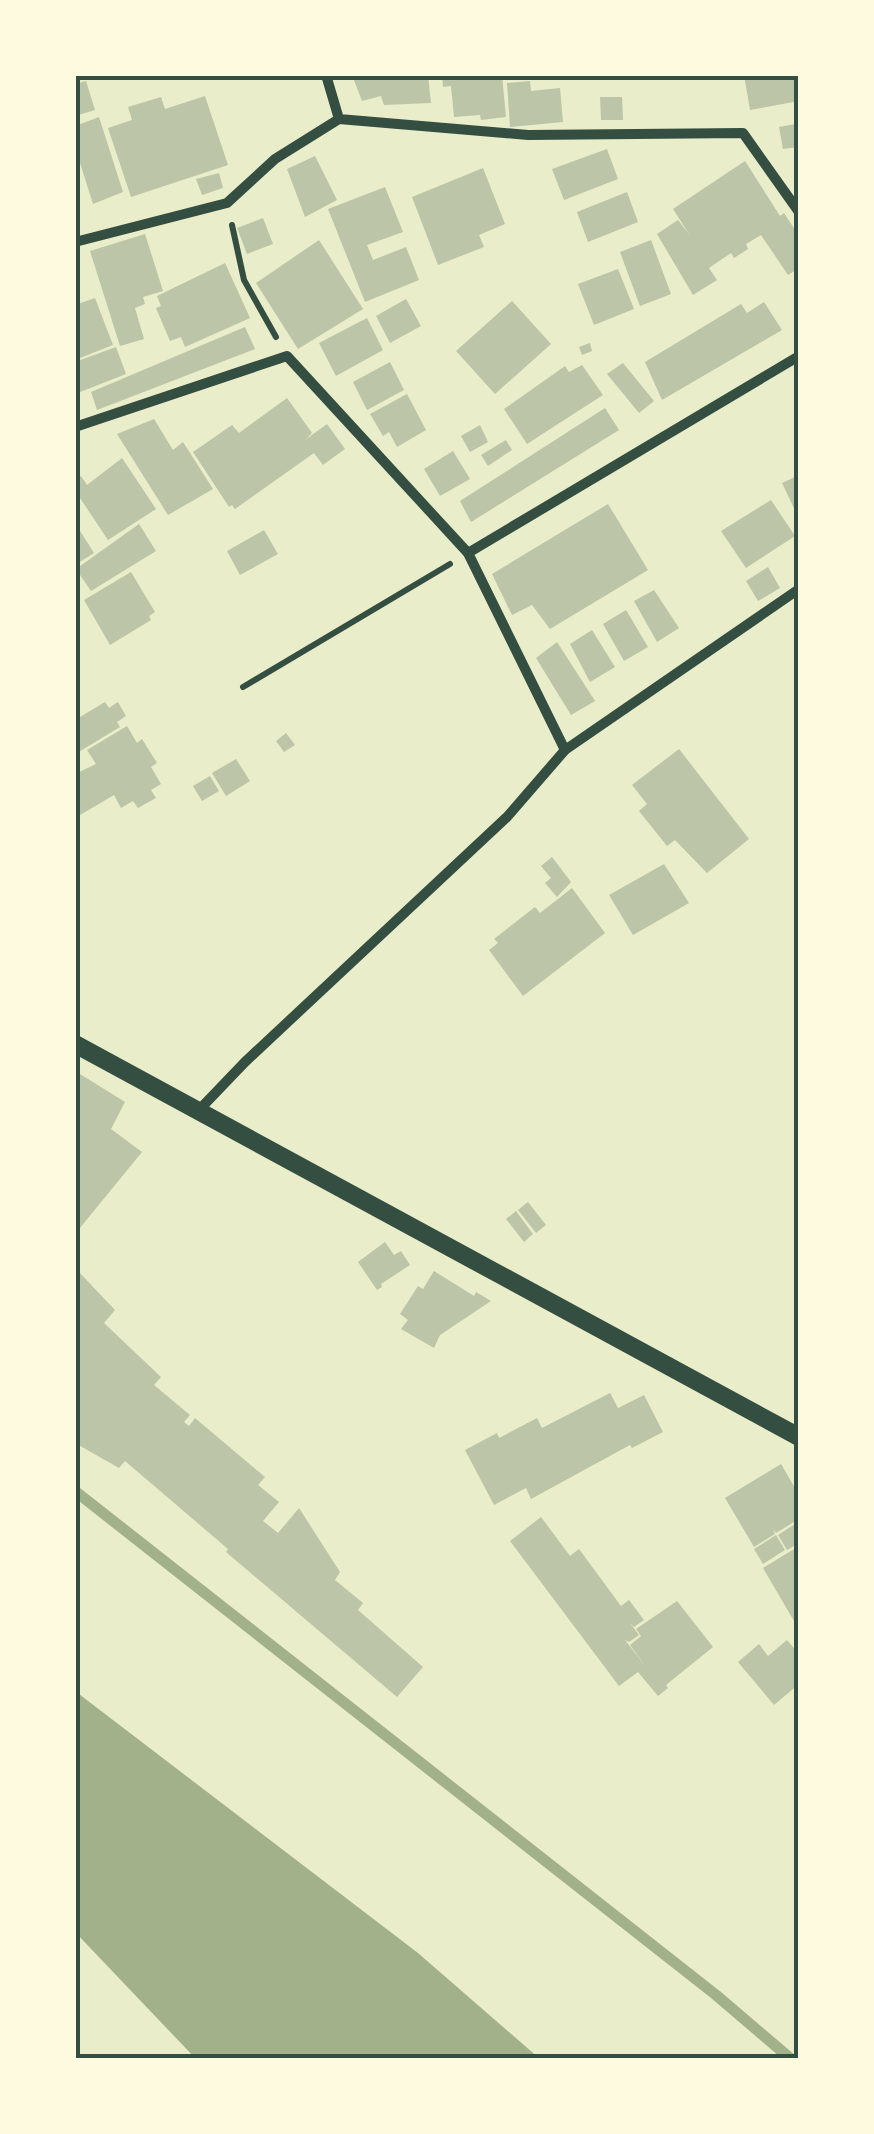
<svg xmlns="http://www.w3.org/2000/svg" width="874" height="2134" font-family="'Open Sans',sans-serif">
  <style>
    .water { fill: #a3b18a }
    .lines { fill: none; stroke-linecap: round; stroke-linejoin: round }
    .stream { stroke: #a3b18a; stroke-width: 11 }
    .building { fill: #bcc5a7 }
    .path { stroke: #344e41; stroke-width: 6 }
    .minor { stroke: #344e41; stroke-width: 10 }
    .tertiary { stroke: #344e41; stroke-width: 18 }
    .neatline { fill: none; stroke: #344e41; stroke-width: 4 }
  </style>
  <rect width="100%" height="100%" fill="#e9edc9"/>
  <!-- water -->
  <polygon class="water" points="75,1691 418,1953 540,2059 196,2059 75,1932"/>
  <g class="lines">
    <!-- stream -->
    <polyline class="stream" points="75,1491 716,1995 791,2059"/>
  </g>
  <!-- building -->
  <g class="building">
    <polygon points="352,75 428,75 431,103 384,105 381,96 362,101"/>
    <polygon points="442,75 502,75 506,117 481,120 480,115 454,117 451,86 443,87"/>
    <polygon points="744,75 799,75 799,101 750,110"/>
    <polygon points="86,81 95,110 75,116 75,84"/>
    <polygon points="530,81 531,91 560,88 563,122 510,127 507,83"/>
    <polygon points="205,96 228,165 131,197 108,128 132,120 128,107 161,97 165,109"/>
    <polygon points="600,97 622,97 623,120 601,120"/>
    <polygon points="99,117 123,192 93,204 75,147 75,126"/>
    <polygon points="795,124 799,147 783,149 779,127"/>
    <polygon points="607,149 618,179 564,200 552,169"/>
    <polygon points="315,156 337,200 305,217 287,169"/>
    <polygon points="745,161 780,216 784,213 799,236 799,268 788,275 761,235 746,244 748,249 734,258 731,253 709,268 717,280 693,295 657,234 678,220 689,234 673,209"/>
    <polygon points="483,168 505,224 479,235 484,247 438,265 412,197"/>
    <polygon points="219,173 223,188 202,195 196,179"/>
    <polygon points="385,187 403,232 367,245 373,260 406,247 419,280 365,302 328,209"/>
    <polygon points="627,192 638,222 588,242 577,212"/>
    <polygon points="263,218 273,244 247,254 237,228"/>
    <polygon points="145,234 163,291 143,297 145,304 135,308 144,339 120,346 90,251"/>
    <polygon points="319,240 363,309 298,349 256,283"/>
    <polygon points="651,240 671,294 640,306 620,252"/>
    <polygon points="225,263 250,318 185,347 181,337 170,341 156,308 161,306 157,296"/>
    <polygon points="618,269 634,309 594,325 578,284"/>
    <polygon points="95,298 113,345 75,360 75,305"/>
    <polygon points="406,299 421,326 390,343 376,316"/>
    <polygon points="512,301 551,344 495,394 456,351"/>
    <polygon points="764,302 782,330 662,400 645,362 741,304 747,313"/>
    <polygon points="367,318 383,350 336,376 319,343"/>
    <polygon points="245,327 255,349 97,410 91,392"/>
    <polygon points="590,343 592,351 582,355 579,347"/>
    <polygon points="116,347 126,374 75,394 75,362"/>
    <polygon points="390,362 404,390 367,410 353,382"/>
    <polygon points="623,363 654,401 639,413 607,374"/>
    <polygon points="582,365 603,395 527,444 504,409 565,366 569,372"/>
    <polygon points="407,394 426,430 397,447 389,432 383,436 370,414"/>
    <polygon points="287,398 312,433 305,440 327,424 345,449 323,465 314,453 235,509 232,505 229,507 193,452 232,425 239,433"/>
    <polygon points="605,408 619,430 471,522 460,501"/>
    <polygon points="154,419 173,450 183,442 213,489 168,515 117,434"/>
    <polygon points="480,425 488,442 470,452 461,436"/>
    <polygon points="506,440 512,450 488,466 481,455"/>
    <polygon points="453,451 470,479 440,496 424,469"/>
    <polygon points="122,458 156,509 108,540 76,492 75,480 81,476 87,485"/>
    <polygon points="799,475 799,519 782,483"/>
    <polygon points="771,500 795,536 746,568 721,531"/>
    <polygon points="608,504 648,570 550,629 532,605 512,615 492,574"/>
    <polygon points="75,523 94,553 75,565"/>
    <polygon points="139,524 156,551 91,591 76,569"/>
    <polygon points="264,530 278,554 240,575 227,551"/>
    <polygon points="768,567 780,588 758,601 746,581"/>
    <polygon points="131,572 155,612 149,616 151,620 110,645 84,600"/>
    <polygon points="654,590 679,628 657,642 634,601"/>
    <polygon points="626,610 648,647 624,661 603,624"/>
    <polygon points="592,630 615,667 590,682 570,644"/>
    <polygon points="557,642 595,701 571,715 536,658"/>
    <polygon points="105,702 109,708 118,702 126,716 117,722 120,727 77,753 75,720"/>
    <polygon points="127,726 137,743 142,739 157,763 151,767 161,784 151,790 156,798 138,808 133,801 121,808 114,795 75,818 75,774 96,764 87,750"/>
    <polygon points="286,733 295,745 284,752 276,741"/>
    <polygon points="679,749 749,839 707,873 675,840 667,846 639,811 647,804 632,785"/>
    <polygon points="236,759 250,781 226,796 212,773"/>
    <polygon points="210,776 219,791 202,801 193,786"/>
    <polygon points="552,857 571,882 557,897 545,883 551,878 541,866"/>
    <polygon points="664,864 689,903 633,935 609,895"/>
    <polygon points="572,888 605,933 523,996 489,950 498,943 494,939 535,907 540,913"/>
    <polygon points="80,1074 125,1102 111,1129 142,1152 75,1234 75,1076 78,1078"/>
    <polygon points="528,1202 546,1225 536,1233 518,1210"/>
    <polygon points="516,1211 533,1234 524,1242 506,1219"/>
    <polygon points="385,1242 394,1255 401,1251 410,1265 381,1284 382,1287 377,1290 358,1262"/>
    <polygon points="78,1271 115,1310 104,1323 161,1377 154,1385 190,1415 184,1422 189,1426 195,1418 265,1477 258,1485 279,1502 263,1521 278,1533 299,1508 340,1572 335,1580 363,1603 358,1610 423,1667 397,1697 226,1552 228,1549 125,1461 119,1468 75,1443 75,1274"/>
    <polygon points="434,1271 474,1296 476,1292 491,1301 440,1335 434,1348 401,1329 408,1320 400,1314 418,1286 423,1289"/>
    <polygon points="610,1393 618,1408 644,1395 663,1432 632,1448 630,1445 531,1499 526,1488 494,1505 465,1450 497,1433 499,1438 537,1418 542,1428"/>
    <polygon points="781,1464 795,1488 799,1486 799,1519 776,1533 773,1529 775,1534 754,1547 725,1498"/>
    <polygon points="541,1517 570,1556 579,1549 621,1606 629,1600 644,1620 634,1627 630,1623 639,1635 629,1642 625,1640 646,1667 630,1645 641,1636 636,1629 677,1601 713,1647 666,1685 668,1688 658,1696 638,1672 619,1686 510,1541"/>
    <polygon points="795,1524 799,1531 799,1543 787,1550 778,1535"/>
    <polygon points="776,1535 785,1550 763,1564 754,1549"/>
    <polygon points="799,1546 799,1618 794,1621 763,1568"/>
    <polygon points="787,1640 799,1654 799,1684 774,1705 738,1662 759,1644 768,1656"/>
  </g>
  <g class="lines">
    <!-- path -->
    <g class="path">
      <polyline points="232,225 244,280 276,337"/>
      <polyline points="243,687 450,564"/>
    </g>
    <!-- minor -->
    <g class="minor">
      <polyline points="326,75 339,119 528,135 743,133 799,212"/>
      <polyline points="75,242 227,203 275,159 339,119"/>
      <polyline points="75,427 287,356 468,553 565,750"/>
      <polyline points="468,553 799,356"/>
      <polyline points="199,1110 245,1062 507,817 565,750 799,589"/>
    </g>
    <!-- tertiary -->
    <polyline class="tertiary" points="75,1044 799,1437"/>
  </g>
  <!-- border -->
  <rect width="874" height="2134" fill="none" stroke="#fefae0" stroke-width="155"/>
  <rect x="78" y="78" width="718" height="1978" class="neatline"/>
</svg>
